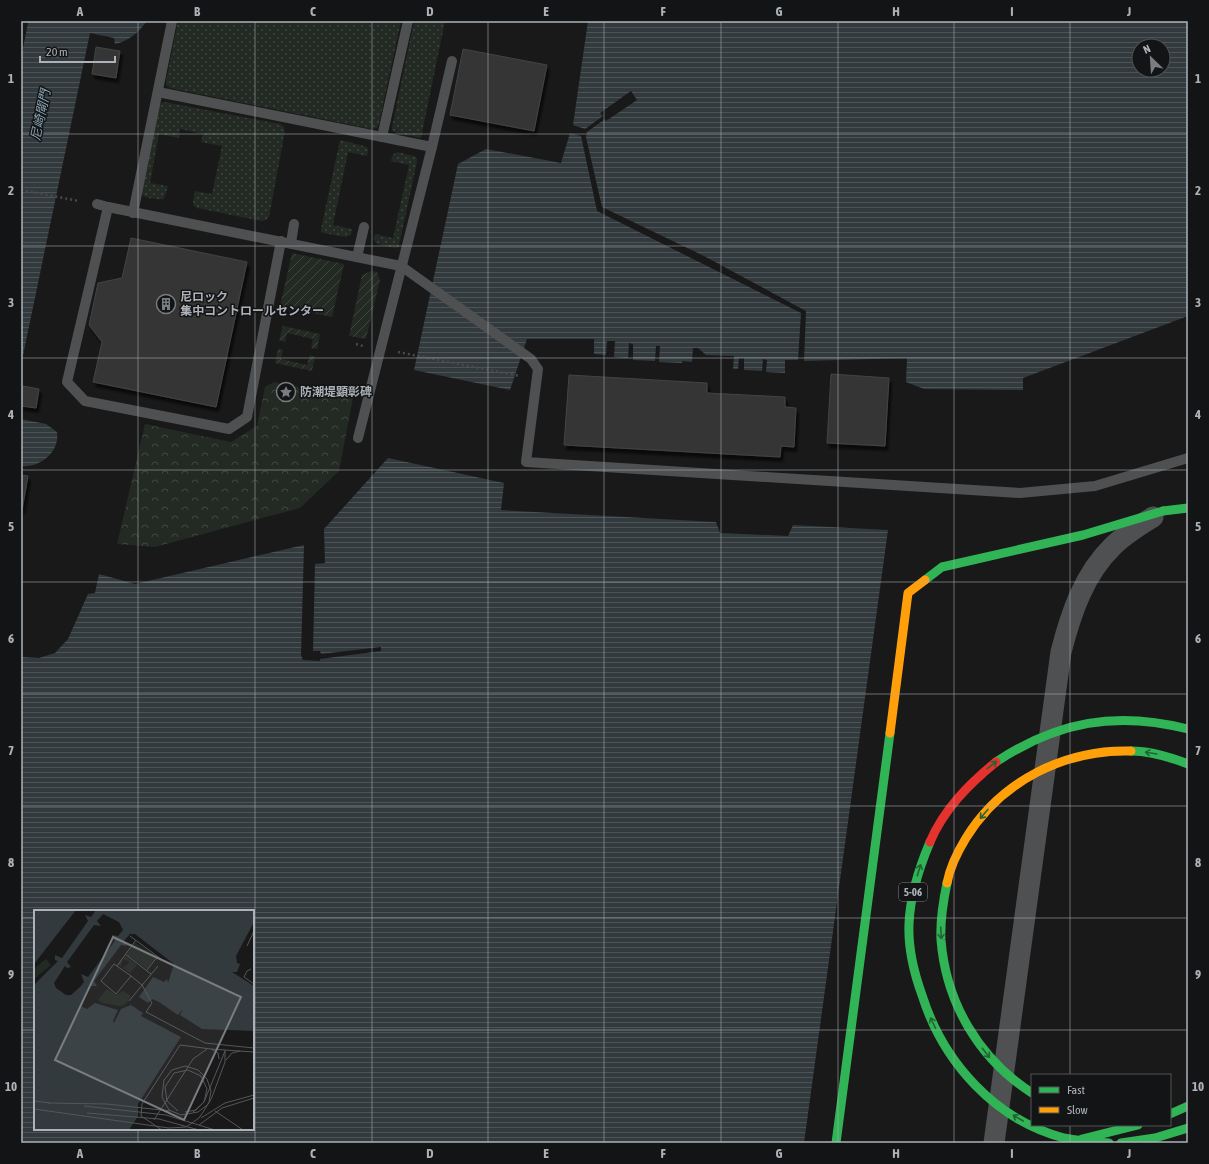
<svg xmlns="http://www.w3.org/2000/svg" width="1209" height="1164" font-family="'Asap Condensed','Noto Sans JP',sans-serif">
  <style>
    .grass { fill: url(#grass-dots) }
    .park { fill: url(#park-crowns) }
    .garden { fill: url(#garden-furrows) }
    .water { fill: url(#water-rules); fill-rule: evenodd }
    .building { fill: #353636; stroke: #424445; filter: url(#shadow) }
    .lines { fill: none; stroke-linecap: round; stroke-linejoin: round }
    .path { stroke: #494b4d; stroke-width: 2.5; stroke-dasharray: 2 3; stroke-linecap: butt }
    .lane { stroke: #4e5052; stroke-width: 10 }
    .street { stroke: #4e5052; stroke-width: 21 }
    .fast { stroke: #30b455; stroke-width: 9 }
    .slow { stroke: #ff9f0a; stroke-width: 9 }
    .fast-bridge { stroke: #30b455; stroke-width: 9 }
    .slow-bridge { stroke: #ff9f0a; stroke-width: 9 }
    .jam-bridge { stroke: #e5322d; stroke-width: 9 }
    .oneway { stroke: #226435 }
    .grid { fill: none; stroke: #acb2b8; stroke-width: 1; stroke-opacity: 0.55 }
    .labels { text-anchor: middle; stroke-width: 3; stroke-linejoin: round; paint-order: stroke }
    .shield { fill: #131415; stroke: #7e8387; stroke-width: 1 }
    .shield-label { font-size: 11px; font-weight: bold; fill: #acb2b8 }
    .poi-label { font-size: 12px; font-weight: bold; fill: #acb2b8; stroke: #131415; text-anchor: start }
    .water-label { font-size: 13px; font-style: italic; fill: #88a2af; stroke: #131415 }
    .inset-road { fill: none; stroke: #545659; stroke-width: 1 }
    .view { fill: #797c80; fill-opacity: 0.15; stroke: #797c80; stroke-width: 2 }
    .inset-edge { fill: none; stroke: #acb2b8; stroke-width: 2 }
    .neatline { fill: none; stroke: #acb2b8; stroke-width: 1.5 }
    .grid-label { font-size: 13px; text-anchor: middle; font-weight: bold; fill: #acb2b8 }
  </style>
  <defs>
    <pattern id="grass-dots" width="8" height="8" patternUnits="userSpaceOnUse"><rect width="8" height="8" fill="#232923"/><path d="M2 2h.1M6 6h.1" fill="none" stroke="#404641" stroke-width="1.8" stroke-linecap="round"/></pattern>
    <pattern id="park-crowns" width="20" height="18" patternUnits="userSpaceOnUse"><rect width="20" height="18" fill="#232923"/><path d="M2 6a3 3 0 1 1 6 0M12 15a3 3 0 1 1 6 0" fill="none" stroke="#404641"/></pattern>
    <pattern id="garden-furrows" width="10" height="10" patternUnits="userSpaceOnUse"><rect width="10" height="10" fill="#232923"/><path d="M-1 1l2-2M0 10L10 0M9 11l2-2" fill="none" stroke="#404641"/></pattern>
    <pattern id="water-rules" width="6" height="5" patternUnits="userSpaceOnUse"><rect width="6" height="5" fill="#323a3e"/><path d="M0 2.5h6" fill="none" stroke="#4d5458"/></pattern>
    <filter id="shadow"><feDropShadow dx="2.5" dy="4.5" stdDeviation="1" flood-color="#0009"/></filter>
  </defs>
  <rect width="100%" height="100%" fill="#191919"/>
  <!-- grass -->
  <g class="grass">
    <polygon points="178,21 401,21 379,124 377,128 372,129 170,88 166,85 166,81"/>
    <polygon points="414,21 445,21 421,138 396,133 392,130 392,127"/>
    <path d="M 165,102 L 280,124 L 284,127 L 285,131 L 269,217 L 266,220 L 261,221 L 197,208 L 194,206 L 193,202 L 195,191 L 212,194 L 222,146 L 201,142 L 203,134 L 180,129 L 179,138 L 159,134 L 150,183 L 168,186 L 164,199 C 157,200 148,199 142,195 L 142,191 L 158,108 L 161,103 Z"/>
    <polygon points="340,140 364,146 367,147 368,150 367,156 348,152 333,225 352,229 351,235 346,237 323,233 321,232 321,229"/>
    <path d="M 398,152 L 414,156 L 417,158 L 417,162 L 399,245 L 399,247 L 395,248 L 377,244 L 374,240 L 375,234 L 393,238 L 409,165 L 391,161 C 392,156 393,153 398,152 Z"/>
  </g>
  <!-- park -->
  <polygon class="park" points="274,382 353,398 339,471 300,508 155,547 117,544 145,424 231,442 257,426 265,387"/>
  <!-- garden -->
  <g class="garden">
    <polygon points="292,253 344,264 332,317 280,306"/>
    <polygon points="371,271 377,272 380,280 366,339 349,336 362,275"/>
    <polygon points="283,326 320,334 317,349 311,348 313,339 287,333 285,342 279,340"/>
    <polygon points="278,349 283,350 281,359 307,365 310,355 315,357 312,371 275,363"/>
  </g>
  <!-- water -->
  <g class="water">
    <path d="M 25,21 L 146,22 C 138,33 129,41 115,44 L 114,38 L 90,33 L 21,365 L 21,58 L 28,23 Z"/>
    <path d="M 588,21 L 1188,21 L 1188,316 L 1023,378 L 1023,390 L 924,389 L 906,382 L 907,358 L 804,361 L 806,311 L 704,256 L 602,207 L 586,137 L 587,132 L 605,119 L 606,121 L 637,100 L 631,91 L 600,113 L 603,116 L 585,129 L 573,125 ZM 1139,46 L 1163,46 L 1163,70 L 1139,70 Z"/>
    <polygon points="570,133 581,136 597,211 801,313 798,360 785,360 785,373 766,372 767,360 763,359 762,371 744,370 744,358 739,358 738,369 733,369 734,356 706,355 698,348 693,348 692,362 682,361 682,363 659,362 660,346 656,346 655,361 633,360 633,344 629,343 628,358 614,357 615,341 607,341 606,355 594,354 594,339 527,339 510,390 414,370 458,164 486,149 561,163"/>
    <path d="M 21,419 L 46,424 L 57,432 C 60,452 40,468 21,466 Z"/>
    <path d="M 388,458 L 504,483 L 501,510 L 716,522 L 720,533 L 788,536 L 793,525 L 888,530 L 804,1143 L 21,1143 L 21,657 L 39,658 L 55,653 L 68,639 L 88,594 L 95,593 L 99,574 L 135,584 L 304,545 L 301,655 L 303,660 L 320,661 L 320,659 L 381,651 L 381,647 L 321,654 L 320,651 L 313,651 L 315,564 L 325,563 L 324,529 ZM 35,911 L 253,911 L 253,1129 L 35,1129 Z"/>
  </g>
  <!-- building -->
  <g class="building">
    <polygon points="96,47 120,51 116,78 92,74"/>
    <polygon points="463,49 547,65 534,131 450,115"/>
    <polygon points="131,238 247,262 216,407 93,382 102,342 89,325 98,283 122,278"/>
    <polygon points="831,374 889,378 885,446 827,443"/>
    <polygon points="569,375 707,383 707,393 785,397 785,407 796,408 794,447 781,446 780,457 564,445"/>
    <polygon points="23,386 39,389 36,408 21,406"/>
    <polygon points="21,475 28,476 22,510 21,509"/>
  </g>
  <g class="lines">
    <!-- path -->
    <g class="path">
      <polyline points="21,190 79,201"/>
      <polyline points="356,344 363,346"/>
      <polyline points="398,352 520,376"/>
    </g>
    <!-- lane -->
    <g class="lane">
      <polyline points="158,92 432,147"/>
      <polyline points="382,137 408,21"/>
      <polyline points="97,204 108,207"/>
      <polyline points="133,213 172,21"/>
      <polyline points="281,241 247,417 229,429 85,401 67,382 108,207 401,266 531,359 538,369 526,462 1020,493 1095,486 1188,458"/>
      <polyline points="291,243 294,224"/>
      <polyline points="357,257 364,227"/>
      <polyline points="358,438 432,147 452,61"/>
    </g>
    <!-- street -->
    <path class="street" d="M 994,1143 L 1061,652 C 1071,613 1084,574 1113,546 C 1125,534 1140,525 1153,517"/>
    <!-- fast -->
    <g class="fast">
      <polyline points="1163,511 1188,508"/>
      <polyline points="925,580 942,567 1083,535 1163,511"/>
      <polyline points="1170,1114 1188,1106"/>
      <polyline points="1082,1139 1138,1125"/>
      <polyline points="836,1143 890,733"/>
      <polyline points="1121,1143 1155,1138 1188,1128"/>
    </g>
    <!-- slow -->
    <polyline class="slow" points="890,733 908,593 925,580"/>
    <!-- fast-bridge -->
    <g class="fast-bridge">
      <path d="M 1131,751 C 1151,751 1170,757 1188,764"/>
      <path d="M 996,762 C 1058,721 1116,711 1188,729"/>
      <path d="M 930,842 C 919,868 910,896 909,924 C 908,948 914,973 922,995 C 943,1062 995,1120 1064,1138 C 1079,1141 1094,1142 1109,1143"/>
      <path d="M 947,883 C 943,902 940,921 941,940 C 946,1003 979,1059 1032,1093"/>
    </g>
    <!-- slow-bridge -->
    <path class="slow-bridge" d="M 947,883 C 950,867 958,851 966,838 C 1001,781 1065,749 1131,751"/>
    <!-- jam-bridge -->
    <path class="jam-bridge" d="M 930,842 C 944,809 969,784 996,762"/>
  </g>
  <!-- one-way arrows -->
  <defs><path id="oneway-shaft" d="M-6 0H5M1.5-3L5.5 0L1.5 3" fill="none" stroke-width="1.6" stroke-linecap="round" stroke-linejoin="round"/></defs>
  <g class="oneway">
    <use href="#oneway-shaft" transform="translate(1151 753) rotate(-171)"/>
    <use href="#oneway-shaft" transform="translate(992 765) rotate(-38)"/>
    <use href="#oneway-shaft" transform="translate(984 814) rotate(131)"/>
    <use href="#oneway-shaft" transform="translate(919 870) rotate(-73)"/>
    <use href="#oneway-shaft" transform="translate(941 933) rotate(87)"/>
    <use href="#oneway-shaft" transform="translate(933 1023) rotate(-115)"/>
    <use href="#oneway-shaft" transform="translate(986 1053) rotate(52)"/>
    <use href="#oneway-shaft" transform="translate(1018 1118) rotate(-150)"/>
  </g>
  <!-- grid -->
  <path class="grid" d="M 138,21 L 138,911M 255,21 L 255,1143M 372,21 L 372,1143M 488,21 L 488,1143M 604,21 L 604,1143M 721,21 L 721,1143M 838,21 L 838,1143M 954,21 L 954,1143M 1070,21 L 1070,1075M 21,134 L 1188,134M 21,246 L 1188,246M 21,358 L 1188,358M 21,470 L 1188,470M 21,582 L 1188,582M 21,694 L 1188,694M 21,806 L 1188,806M 21,918 L 35,918M 253,918 L 1188,918M 21,1030 L 35,1030M 253,1030 L 1188,1030M 1070,1125 L 1070,1143M 138,1129 L 138,1143"/>
  <!-- icons -->
  <defs>
    <symbol id="building-ring" viewBox="-11 -11 22 22"><circle r="9.5" fill="#131415" stroke="#797c80" stroke-width="1.5"/><path d="M-4-6H4V6H1V3H-1V6H-4ZM-2.5-4.3h1.7v1.8h-1.7ZM.8-4.3h1.7v1.8H.8ZM-2.5-1h1.7V.8h-1.7ZM.8-1h1.7V.8H.8Z" fill="#797c80"/></symbol>
    <symbol id="sight-ring" viewBox="-11 -11 22 22"><circle r="9.5" fill="#131415" stroke="#797c80" stroke-width="1.5"/><path d="M0-6L1.8-2.2L6-1.7L2.9 1.2L3.7 5.4L0 3.3L-3.7 5.4L-2.9 1.2L-6-1.7L-1.8-2.2Z" fill="#797c80"/></symbol>
  </defs>
  <g fill-rule="evenodd">
    <use href="#building-ring" x="155" y="293" width="22" height="22"/>
    <use href="#sight-ring" x="275" y="381" width="22" height="22"/>
  </g>
  <g class="labels">
    <!-- shield labels -->
    <rect class="shield" x="899" y="883" width="28" height="18" rx="3"/>
    <g class="shield-label">
      <text x="913" y="896">5-06</text>
    </g>
    <!-- poi labels -->
    <g class="poi-label">
      <text x="180" y="301">尼ロック<tspan x="180" dy="14">集中コントロールセンター</tspan></text>
      <text x="300" y="396">防潮堤顕彰碑</text>
    </g>
    <!-- water labels -->
    <g class="water-label">
      <text transform="translate(40 115) rotate(-78)" y="5">尼崎閘門</text>
    </g>
  </g>
  <!-- overview -->
  <g transform="translate(34 910)">
    <rect width="220" height="220" fill="#191919"/>
    <path d="M 101,32 L 122,46 L 113,59 L 93,45 ZM 91,46 L 103,55 L 96,63 L 89,58 L 95,53 L 94,51 L 89,49 L 87,56 L 84,55 ZM 12,49 L 17,55 L 0,69 L 0,59 Z" fill="#232923"/>
    <path d="M 73,79 L 82,85 L 89,81 L 97,86 L 92,94 L 86,96 L 68,93 L 64,90 Z" fill="#232923"/>
    <path d="M 2,0 L 42,0 L 0,54 L 0,4 ZM 62,0 L 220,0 L 220,12 L 202,46 L 203,53 L 206,54 L 203,62 L 198,62 L 220,76 L 220,121 L 168,119 L 146,105 L 149,99 L 144,105 L 125,92 L 118,89 L 114,93 L 105,87 L 119,67 L 130,72 L 133,69 L 134,73 L 140,54 L 101,24 L 96,24 L 90,31 L 93,36 L 87,35 L 60,71 L 63,76 L 56,76 L 53,80 L 47,96 L 53,99 L 61,93 L 84,100 L 79,111 L 80,113 L 87,99 L 97,95 L 109,103 L 107,106 L 147,127 L 104,194 L 104,206 L 95,220 L 0,220 L 0,75 L 24,51 L 21,50 L 21,45 L 28,48 L 54,11 L 51,5 L 57,7 ZM 69,4 L 85,12 L 89,20 L 84,26 L 78,25 L 81,31 L 54,67 L 47,64 L 50,72 L 47,76 L 37,85 L 32,85 L 22,78 L 20,73 L 31,56 L 33,58 L 37,57 L 33,52 L 60,15 L 67,16 L 63,11 Z" fill="#323a3e" fill-rule="evenodd"/>
    <path class="inset-road" d="M 96,26 L 127,49M 213,36 L 220,21M 91,44 L 117,64M 83,56 L 102,30M 217,59 L 213,61 L 210,67 L 220,74M 113,60 L 124,46M 97,66 L 82,84 L 67,71 L 80,54 L 97,66 L 108,75 L 118,93 L 112,102 L 171,133 L 220,138M 95,91 L 124,56M 177,139 L 220,142M 177,139 L 184,143 L 185,149M 192,150 L 198,143 L 206,141M 0,191 L 16,193M 14,193 L 73,194 L 136,201M 50,196 L 132,205 L 181,220M 0,199 L 135,218 L 152,217 L 165,208 L 169,202 L 174,194 L 175,192 L 177,181 L 173,169 L 164,160 L 151,156 L 138,160 L 130,170 L 128,187 L 135,200 L 147,205 L 164,202 L 172,196 L 174,194 L 176,191 L 178,187 L 191,152 L 191,140M 144,201 L 133,191 L 131,177 L 140,163 L 154,160 L 167,166 L 173,179 L 170,192 L 159,202M 181,201 L 209,220M 151,202 L 162,200 L 170,192 L 191,141M 53,203 L 125,209 L 165,220M 167,208 L 191,193 L 220,185M 120,210 L 159,149 L 173,139M 165,215 L 188,198 L 220,188M 128,220 L 107,206 L 108,194 L 146,135 L 177,139"/>
    <path class="view" d="M 79,27 L 207,87 L 150,210 L 21,150 Z"/>
    <rect width="220" height="220" class="inset-edge"/>
  </g>
  <!-- border -->
  <rect width="1209" height="1164" fill="none" stroke="#131415" stroke-width="44"/>
  <!-- legend -->
  <rect x="1031" y="1074" width="140" height="52" fill="#131415" stroke="#505356"/>
  <rect x="1039" y="1087" width="20" height="6" fill="#30b455" stroke="#505356"/>
  <text x="1067" y="1094" font-size="12" fill="#acb2b8">Fast</text>
  <rect x="1039" y="1107" width="20" height="6" fill="#ff9f0a" stroke="#505356"/>
  <text x="1067" y="1114" font-size="12" fill="#acb2b8">Slow</text>
  <!-- north arrow -->
  <g transform="translate(1151 58) rotate(335)"><circle r="19" fill="#131415" stroke="#505356"/>
  <path d="M0-3L7 15L0 10L-7 15Z" fill="#797c80"/>
  <text y="-6" font-size="11" font-weight="bold" text-anchor="middle" fill="#acb2b8">N</text>
  </g>
  <!-- scale -->
  <path d="M40 56v6h75v-6" fill="none" stroke="#acb2b8" stroke-width="2"/>
  <text x="46" y="56" font-size="12" fill="#acb2b8" stroke="#131415" stroke-width="3" paint-order="stroke">20 m</text>
  <rect x="22" y="22" width="1165" height="1120" class="neatline"/>
  <g class="grid-label">
    <text x="80" y="16">A</text>
    <text x="197" y="16">B</text>
    <text x="313" y="16">C</text>
    <text x="430" y="16">D</text>
    <text x="546" y="16">E</text>
    <text x="663" y="16">F</text>
    <text x="779" y="16">G</text>
    <text x="896" y="16">H</text>
    <text x="1012" y="16">I</text>
    <text x="1129" y="16">J</text>
    <text x="11" y="83">1</text>
    <text x="1198" y="83">1</text>
    <text x="11" y="195">2</text>
    <text x="1198" y="195">2</text>
    <text x="11" y="307">3</text>
    <text x="1198" y="307">3</text>
    <text x="11" y="419">4</text>
    <text x="1198" y="419">4</text>
    <text x="11" y="531">5</text>
    <text x="1198" y="531">5</text>
    <text x="11" y="643">6</text>
    <text x="1198" y="643">6</text>
    <text x="11" y="755">7</text>
    <text x="1198" y="755">7</text>
    <text x="11" y="867">8</text>
    <text x="1198" y="867">8</text>
    <text x="11" y="979">9</text>
    <text x="1198" y="979">9</text>
    <text x="11" y="1091">10</text>
    <text x="1198" y="1091">10</text>
    <text x="80" y="1158">A</text>
    <text x="197" y="1158">B</text>
    <text x="313" y="1158">C</text>
    <text x="430" y="1158">D</text>
    <text x="546" y="1158">E</text>
    <text x="663" y="1158">F</text>
    <text x="779" y="1158">G</text>
    <text x="896" y="1158">H</text>
    <text x="1012" y="1158">I</text>
    <text x="1129" y="1158">J</text>
  </g>
</svg>
